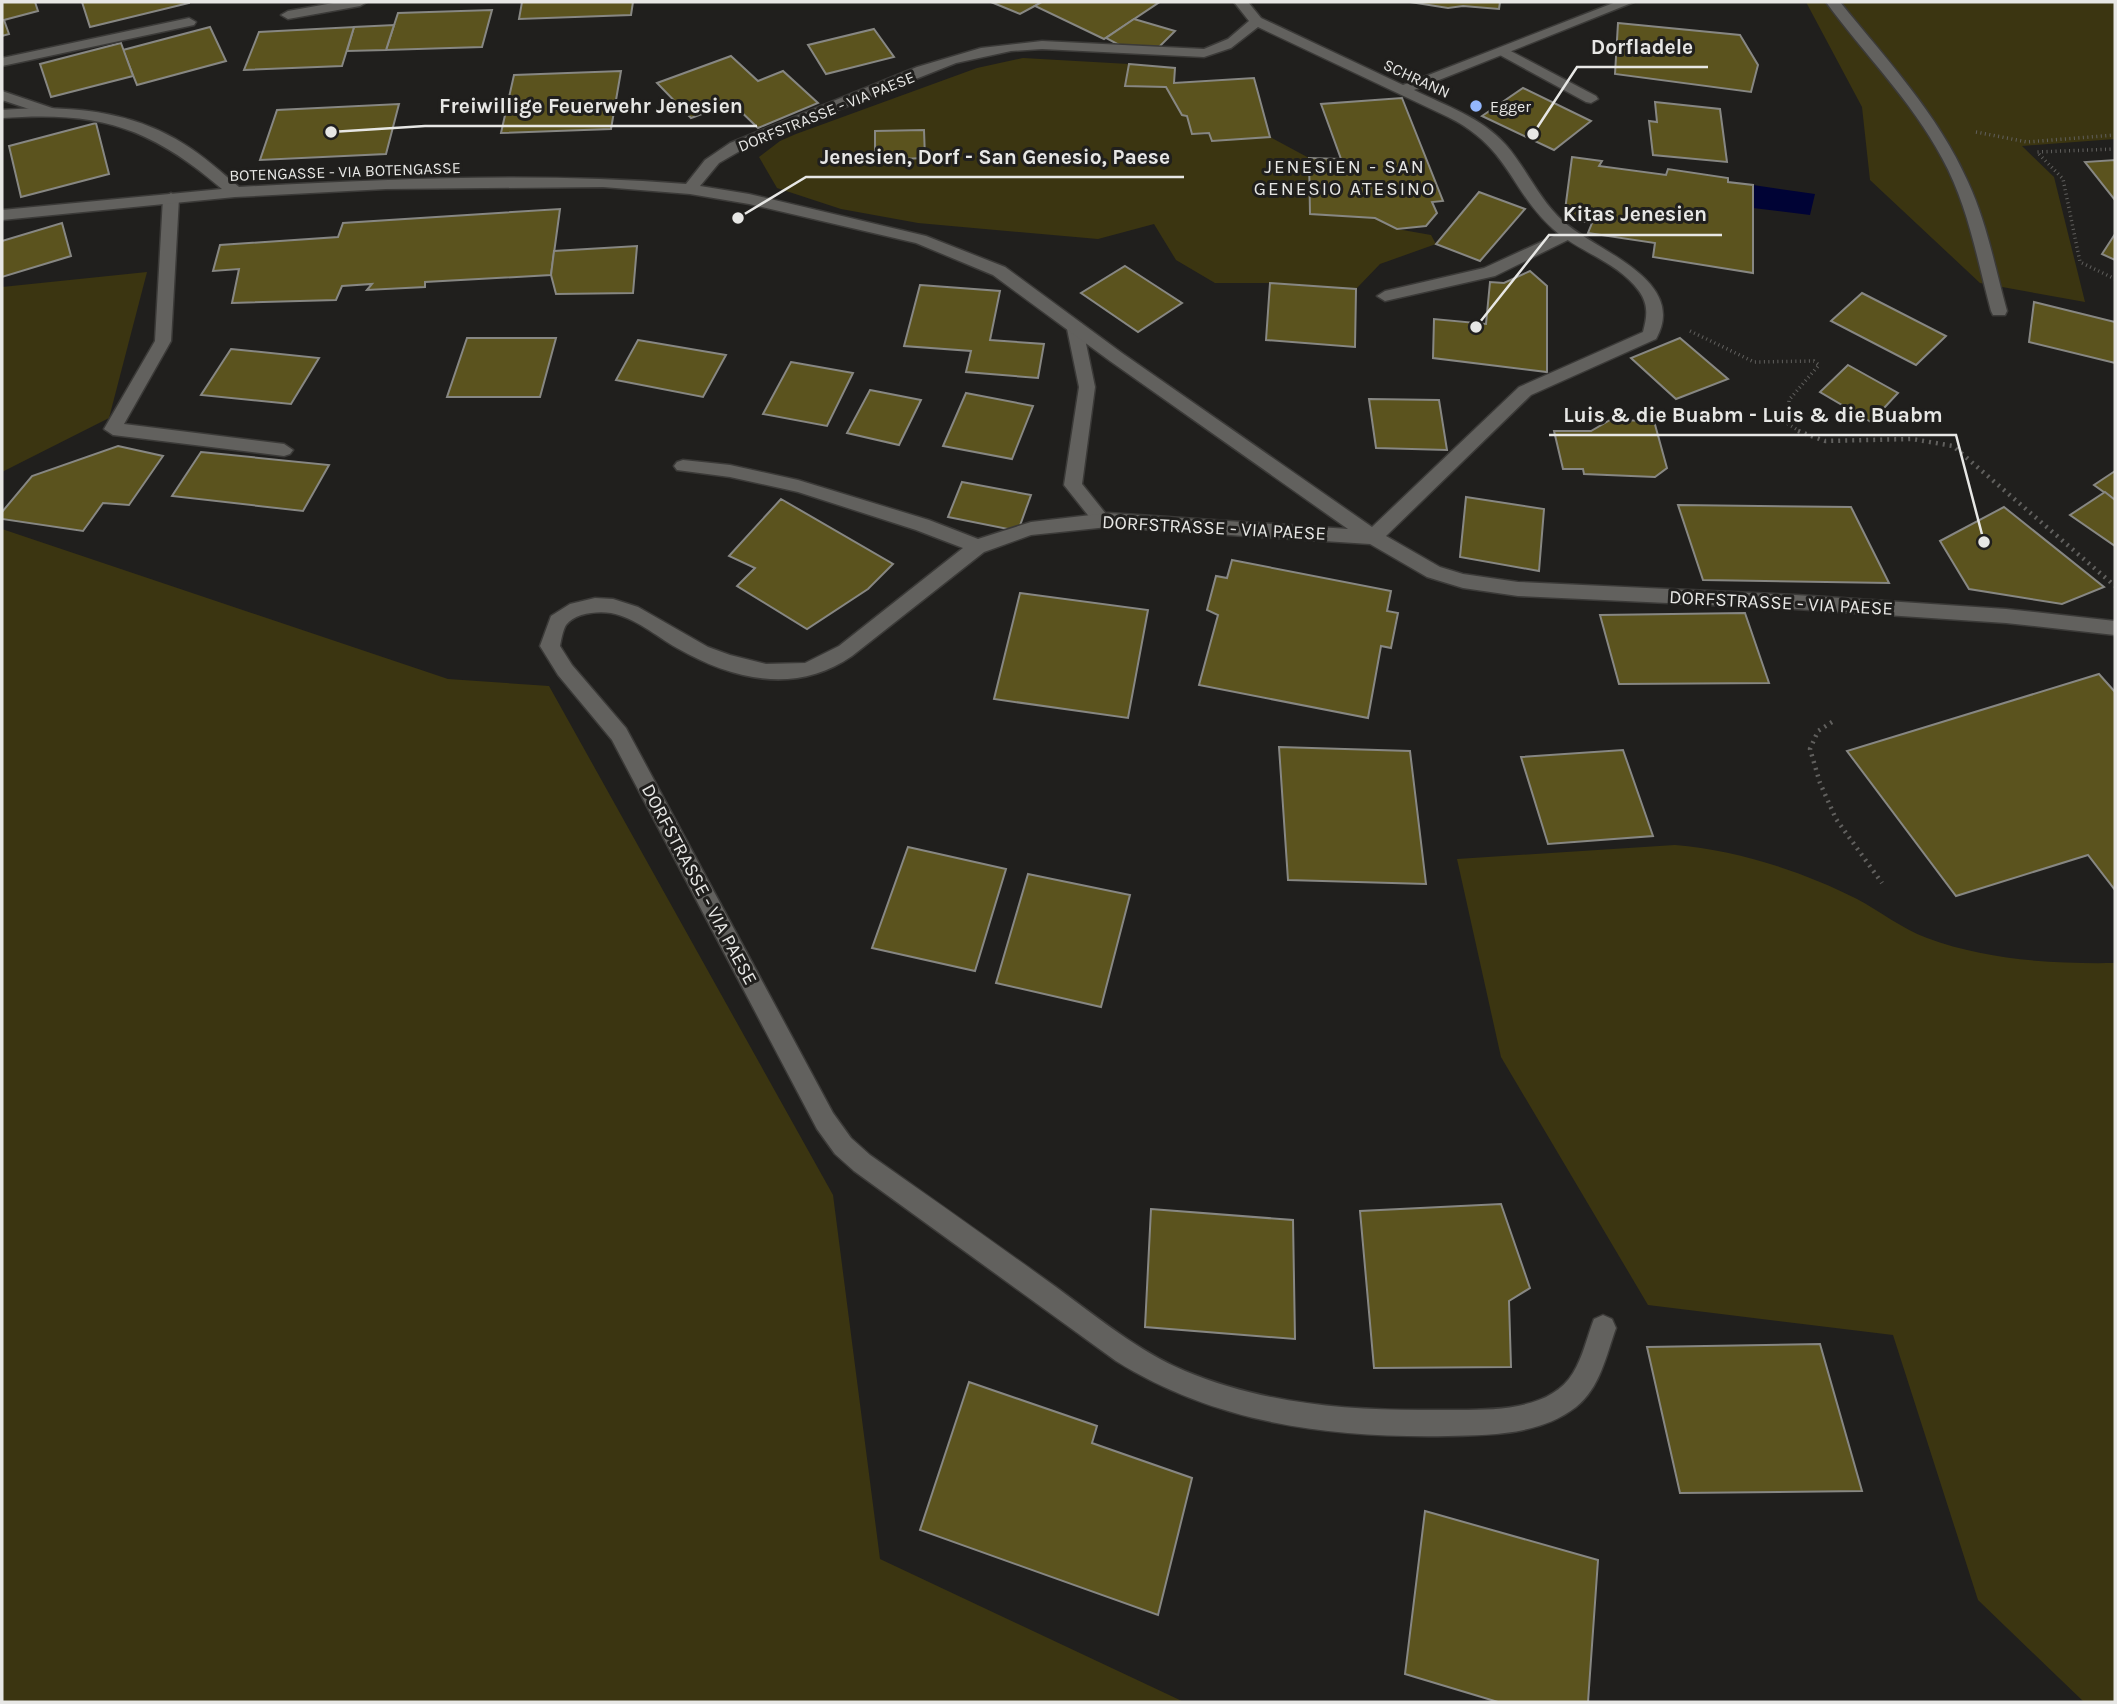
<svg xmlns="http://www.w3.org/2000/svg" width="2117" height="1704" font-family="Karla,sans-serif">
  <style>
    .green { fill: #3b3511 }
    .water { fill: #000335 }
    .building { fill: #5b531e; stroke: #878783; stroke-width: 2 }
    .lines { fill: none; stroke-linecap: round; stroke-linejoin: round }
    .lane-casing { stroke: #3b3a38; stroke-width: 3 }
    .street-casing { stroke: #3b3a38; stroke-width: 3 }
    .path-far1 { stroke: #61605e; stroke-width: 3.5; stroke-dasharray: 1 3.5; stroke-linecap: butt }
    .path { stroke: #61605e; stroke-width: 4.5; stroke-dasharray: 2 5; stroke-linecap: butt }
    .lane { fill: #62615e; fill-rule: evenodd }
    .street { fill: #62615e; fill-rule: evenodd }
    .poi-dot { fill: #93b7fd; stroke: #201f1d; stroke-width: 2.5 }
    .labels { text-anchor: middle; stroke-width: 6; stroke-linejoin: round; paint-order: stroke }
    .far-street-label { font-size: 16px; fill: #e7e7e5; stroke: #201f1d }
    .far-poi-label { font-size: 16px; fill: #e7e7e5; stroke: #201f1d; text-anchor: start }
    .far-quarter-label { font-size: 19px; letter-spacing: 2px; fill: #e7e7e5; stroke: #201f1d }
    .street-label { font-size: 19px; fill: #e7e7e5; stroke: #201f1d }
    .leader { fill: none; stroke: #e7e7e5; stroke-width: 2.5 }
    .callout-dot { fill: #e7e7e5; stroke: #201f1d; stroke-width: 2.5 }
    .callout-label { font-size: 21px; text-anchor: middle; font-weight: bold; fill: #e7e7e5; stroke: #201f1d; stroke-width: 6; stroke-linejoin: round; paint-order: stroke }
  </style>
  <rect width="100%" height="100%" fill="#201f1d"/>
  <!-- green -->
  <g class="green">
    <polygon points="1806,2 2115,2 2115,139 2022,146 2054,177 2085,302 1980,283 1870,180 1862,107"/>
    <polygon points="1023,58 1129,64 1125,86 1166,87 1182,115 1187,116 1192,134 1270,137 1309,158 1310,214 1375,218 1397,229 1431,235 1436,244 1380,264 1356,289 1270,283 1215,283 1176,260 1154,224 1098,239 918,223 841,209 777,188 759,157 780,141 796,134 977,68"/>
    <polygon points="147,272 109,418 2,472 2,287"/>
    <polygon points="2,529 448,679 549,686 833,1195 880,1559 1184,1702 2,1702"/>
    <path d="M 1675,845 C 1736,850 1802,871 1857,899 C 1880,911 1902,929 1927,938 C 1986,960 2052,964 2115,963 L 2115,1702 L 2084,1702 L 1978,1600 L 1893,1335 L 1648,1305 L 1501,1057 L 1457,859 Z"/>
  </g>
  <!-- water -->
  <polygon class="water" points="1753,185 1815,194 1810,215 1753,208"/>
  <!-- building -->
  <g class="building">
    <polygon points="2,2 35,2 38,11 4,20 9,34 2,36"/>
    <polygon points="82,2 189,2 189,3 90,27"/>
    <polygon points="522,2 633,2 631,15 519,19"/>
    <polygon points="991,2 1042,2 1020,14"/>
    <polygon points="1042,2 1156,2 1158,3 1104,39 1035,6"/>
    <polygon points="1410,2 1500,2 1499,9 1463,6 1448,8"/>
    <polygon points="492,10 482,47 386,50 398,13"/>
    <polygon points="1134,19 1175,31 1159,47 1121,46 1106,38"/>
    <polygon points="1618,23 1740,35 1758,65 1751,92 1615,74"/>
    <polygon points="394,25 386,50 347,51 354,27"/>
    <polygon points="210,27 226,61 137,85 123,50"/>
    <polygon points="354,27 342,66 244,70 259,32"/>
    <polygon points="874,29 894,57 826,74 808,45"/>
    <polygon points="121,43 133,76 51,97 40,64"/>
    <polygon points="731,56 758,81 783,71 818,103 758,128 732,103 691,118 657,83"/>
    <polygon points="1129,64 1175,68 1174,83 1254,78 1270,137 1212,141 1209,133 1192,134 1187,116 1182,115 1166,87 1125,86"/>
    <polygon points="621,71 611,129 501,133 514,75"/>
    <polygon points="1523,88 1591,121 1554,150 1482,116"/>
    <polygon points="1402,98 1443,201 1432,202 1437,213 1426,226 1397,229 1375,218 1310,214 1309,158 1341,159 1321,104"/>
    <polygon points="1655,102 1720,109 1727,162 1653,155 1649,121 1657,122"/>
    <polygon points="399,104 386,154 260,160 277,110"/>
    <polygon points="96,123 109,174 21,197 9,146"/>
    <polygon points="924,130 925,158 875,160 875,131"/>
    <polygon points="1572,157 1602,161 1599,166 1666,175 1668,169 1728,178 1728,182 1753,185 1753,273 1653,257 1655,243 1588,233 1592,223 1564,218"/>
    <polygon points="2115,160 2115,200 2085,162"/>
    <polygon points="1479,192 1525,209 1480,261 1436,244"/>
    <polygon points="560,209 551,275 425,282 425,287 367,290 372,284 342,286 336,300 232,303 239,269 213,271 220,245 338,237 343,223"/>
    <polygon points="62,223 71,256 2,277 2,241"/>
    <polygon points="2115,234 2115,260 2102,254"/>
    <polygon points="637,246 633,293 556,294 551,275 554,251"/>
    <polygon points="1125,266 1182,303 1138,332 1081,293"/>
    <polygon points="1530,271 1547,286 1547,372 1433,358 1434,319 1486,324 1490,282 1504,283"/>
    <polygon points="1270,283 1356,289 1355,347 1266,340"/>
    <polygon points="920,285 1000,291 990,340 1044,344 1038,378 966,372 971,351 904,346"/>
    <polygon points="1862,293 1946,336 1916,365 1831,321"/>
    <polygon points="2034,302 2115,322 2115,363 2029,342"/>
    <polygon points="467,338 556,338 540,397 447,397"/>
    <polygon points="1680,338 1728,379 1676,399 1631,358"/>
    <polygon points="638,340 726,355 703,397 616,380"/>
    <polygon points="231,349 319,358 291,404 201,395"/>
    <polygon points="791,362 853,373 827,426 763,414"/>
    <polygon points="1848,365 1898,393 1871,422 1820,392"/>
    <polygon points="870,390 921,400 899,445 847,433"/>
    <polygon points="966,393 1033,406 1012,459 943,446"/>
    <polygon points="1369,399 1439,400 1447,450 1376,448"/>
    <polygon points="1610,420 1654,421 1667,468 1655,477 1584,474 1583,469 1563,469 1554,431 1591,431"/>
    <polygon points="118,446 163,456 129,505 103,503 83,531 2,519 2,512 32,476"/>
    <polygon points="201,452 329,465 303,511 172,496"/>
    <polygon points="2115,471 2115,500 2094,485"/>
    <polygon points="962,482 1031,495 1018,531 948,517"/>
    <polygon points="2105,492 2115,500 2115,546 2070,515"/>
    <polygon points="1466,497 1544,509 1539,571 1460,557"/>
    <polygon points="781,499 893,564 868,589 807,629 737,586 755,568 729,556"/>
    <polygon points="1678,505 1851,507 1889,583 1703,580"/>
    <polygon points="2004,507 2104,587 2062,604 1969,589 1940,541"/>
    <polygon points="1232,560 1391,591 1387,611 1398,613 1391,648 1381,646 1368,718 1199,685 1218,615 1207,610 1216,576 1227,578"/>
    <polygon points="1020,593 1148,610 1128,718 994,699"/>
    <polygon points="1745,613 1769,683 1619,684 1600,615"/>
    <polygon points="2099,674 2115,692 2115,890 2088,855 1956,896 1847,751"/>
    <polygon points="1279,747 1410,751 1426,884 1288,880"/>
    <polygon points="1623,750 1653,836 1548,844 1521,757"/>
    <polygon points="908,847 1006,869 975,971 872,948"/>
    <polygon points="1028,874 1130,895 1101,1007 996,983"/>
    <polygon points="1501,1204 1530,1288 1509,1301 1511,1367 1374,1368 1360,1211"/>
    <polygon points="1151,1209 1293,1220 1295,1339 1145,1327"/>
    <polygon points="1820,1344 1862,1491 1680,1493 1647,1347"/>
    <polygon points="969,1382 1097,1426 1092,1443 1192,1478 1158,1615 920,1530"/>
    <polygon points="1425,1511 1598,1560 1588,1702 1498,1702 1405,1674"/>
  </g>
  <g class="lines">
    <defs>
      <g id="lane">
        <polygon points="339,2 367,2 360,6 288,19 281,15 288,11"/>
        <polygon points="189,18 196,22 194,25 2,66 2,58"/>
        <polygon points="1503,47 1596,96 1598,99 1591,103 1586,102 1498,54 1496,51"/>
        <polygon points="2,91 55,109 57,112 50,116 2,100"/>
        <polygon points="171,193 179,198 171,341 124,424 284,444 293,450 290,454 284,456 113,435 104,429 155,341 163,198"/>
        <polygon points="1569,229 1574,231 1577,234 1574,237 1495,276 1385,301 1377,296 1385,291 1484,268"/>
        <polygon points="1074,319 1082,324 1095,387 1082,484 1110,519 1107,524 1095,524 1064,485 1079,387 1066,324"/>
      </g>
      <g id="street">
        <path d="M 1234,2 L 1248,2 L 1261,18 L 1403,85 L 1616,2 L 1634,2 L 1414,90 C 1446,106 1481,117 1506,145 C 1527,169 1539,200 1564,222 C 1596,251 1689,280 1656,339 L 1531,395 L 1386,536 L 1440,567 L 1463,574 L 1518,582 L 1796,595 L 2006,609 L 2115,621 L 2115,635 L 2006,623 L 1796,609 L 1518,596 L 1463,588 L 1427,577 L 1370,544 L 1108,527 L 1031,535 L 984,552 L 852,656 C 796,695 733,680 677,648 C 656,636 634,617 611,613 C 597,611 575,613 566,625 C 563,630 561,640 560,646 L 572,665 L 626,728 L 833,1113 L 851,1138 L 870,1155 C 933,1199 995,1243 1056,1287 C 1097,1317 1138,1351 1185,1371 C 1264,1404 1350,1411 1435,1410 C 1477,1409 1547,1416 1573,1373 C 1583,1357 1587,1337 1594,1319 L 1603,1315 L 1612,1319 L 1616,1328 C 1606,1356 1600,1388 1576,1407 C 1540,1435 1491,1435 1448,1436 C 1331,1438 1217,1424 1116,1361 L 854,1171 L 835,1154 L 817,1129 L 612,740 L 558,675 L 540,646 L 551,616 L 570,604 L 595,598 L 613,599 L 638,607 L 708,647 L 730,655 L 766,664 L 805,663 L 839,646 L 963,548 L 916,530 L 798,492 L 730,477 L 677,470 L 674,466 L 677,462 L 683,460 L 730,465 L 798,480 L 929,520 L 978,539 L 1031,522 L 1108,513 L 1348,529 L 1110,361 L 993,275 L 916,243 L 749,204 L 690,194 L 603,187 L 386,189 L 235,197 L 2,220 L 2,210 L 222,189 C 149,126 97,111 2,118 L 2,110 C 64,105 129,109 184,144 C 204,156 221,172 239,187 C 388,179 537,172 686,184 L 705,160 L 730,143 L 917,67 L 981,48 L 1042,41 L 1204,49 L 1228,39 L 1249,21 ZM 1258,27 L 1448,117 C 1510,148 1509,189 1553,229 C 1579,252 1618,262 1639,291 C 1649,305 1647,317 1643,332 L 1519,387 L 1372,527 L 1122,353 L 1005,267 L 926,236 L 749,194 L 700,186 L 719,163 L 752,144 L 956,63 L 1011,51 L 1042,49 L 1204,57 L 1231,48 Z"/>
        <path d="M 1826,2 L 1840,2 C 1886,59 1938,114 1968,182 C 1987,223 1995,268 2007,311 L 2005,315 L 1993,315 L 1991,311 C 1977,259 1968,205 1942,158 C 1911,100 1864,54 1826,2 Z"/>
      </g>
    </defs>
    <!-- lane casing -->
    <use href="#lane" class="lane-casing"/>
    <!-- street casing -->
    <use href="#street" class="street-casing"/>
    <!-- path-far1 -->
    <g class="path-far1">
      <polyline points="1976,132 2027,142 2115,135"/>
      <polyline points="2115,149 2037,152 2063,179 2080,262 2115,279"/>
      <polyline points="1690,331 1754,362 1814,361 1819,365 1789,400 1788,424 1801,432"/>
    </g>
    <!-- path -->
    <g class="path">
      <polyline points="1798,431 1825,441 1912,439 1953,446 2115,586"/>
      <polyline points="1832,722 1818,731 1810,749 1820,783 1836,819 1882,883"/>
    </g>
    <!-- lane -->
    <use href="#lane" class="lane"/>
    <!-- street -->
    <use href="#street" class="street"/>
  </g>
  <!-- markers -->
  <circle class="poi-dot" cx="1476" cy="106" r="7"/>
  <g class="labels">
    <!-- far-street labels -->
    <g class="far-street-label">
      <text transform="translate(1417 78) rotate(25)" y="6">SCHRANN</text>
      <text transform="translate(826 111) rotate(-22)" y="6">DORFSTRASSE - VIA PAESE</text>
      <text transform="translate(345 171) rotate(-2)" y="6">BOTENGASSE - VIA BOTENGASSE</text>
    </g>
    <!-- far-poi labels -->
    <g class="far-poi-label">
      <text x="1490" y="112">Egger</text>
    </g>
    <!-- far-quarter labels -->
    <g class="far-quarter-label">
      <text x="1345" y="173">JENESIEN - SAN<tspan x="1345" dy="22">GENESIO ATESINO</tspan></text>
    </g>
    <!-- street labels -->
    <g class="street-label">
      <text transform="translate(1214 527) rotate(3)" y="7">DORFSTRASSE - VIA PAESE</text>
      <text transform="translate(1781 602) rotate(3)" y="7">DORFSTRASSE - VIA PAESE</text>
      <text transform="translate(700 884) rotate(62)" y="7">DORFSTRASSE - VIA PAESE</text>
    </g>
  </g>
  <!-- callouts -->
  <path class="leader" d="M1533 134L1577 67H1708M331 132L425 126H757M738 218L806 177H1184M1476 327L1549 235H1722M1984 542L1956 435H1549"/>
  <g class="callout-dot">
    <circle cx="1533" cy="134" r="7"/>
    <circle cx="331" cy="132" r="7"/>
    <circle cx="738" cy="218" r="7"/>
    <circle cx="1476" cy="327" r="7"/>
    <circle cx="1984" cy="542" r="7"/>
  </g>
  <g class="callout-label">
    <text x="1642" y="54">Dorfladele</text>
    <text x="591" y="113">Freiwillige Feuerwehr Jenesien</text>
    <text x="995" y="164">Jenesien, Dorf - San Genesio, Paese</text>
    <text x="1635" y="221">Kitas Jenesien</text>
    <text x="1753" y="422">Luis &amp; die Buabm - Luis &amp; die Buabm</text>
  </g>
  <!-- border -->
  <rect width="2117" height="1704" fill="none" stroke="#e7e7e5" stroke-width="7"/>
</svg>
